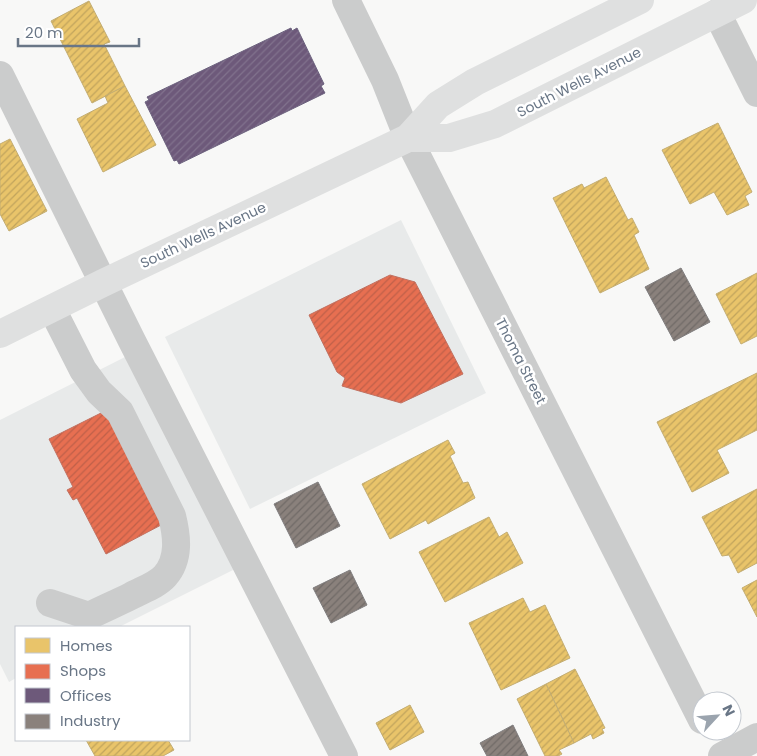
<svg xmlns="http://www.w3.org/2000/svg" width="757" height="756" font-family="Poppins,sans-serif">
  <style>
    .built { fill: #e8eaea }
    .homes { fill: url(#homes-hatch); stroke: #c3ad72 }
    .shops { fill: url(#shops-hatch); stroke: #c17161 }
    .offices { fill: url(#offices-hatch); stroke: #6c627e }
    .industry { fill: url(#industry-hatch); stroke: #807e7f }
    .lines { fill: none; stroke-linecap: round; stroke-linejoin: round }
    .minor { stroke: #cbcccc; stroke-width: 28 }
    .major { stroke: #dfe0e0; stroke-width: 28 }
    .labels { text-anchor: middle; stroke-width: 5; stroke-linejoin: round; paint-order: stroke }
    .street-label { font-size: 14px; fill: #697686; stroke: #fff }
  </style>
  <defs>
    <pattern id="homes-hatch" width="6" height="6" patternUnits="userSpaceOnUse" patternTransform="scale(1.25)"><rect width="6" height="6" fill="#e9c46a"/><path d="M-1 1l2-2M0 6l6-6M5 7l2-2" fill="none" stroke="#c1a45d"/></pattern>
    <pattern id="shops-hatch" width="6" height="6" patternUnits="userSpaceOnUse" patternTransform="scale(1.25)"><rect width="6" height="6" fill="#e76f51"/><path d="M-1 1l2-2M0 6l6-6M5 7l2-2" fill="none" stroke="#bf6049"/></pattern>
    <pattern id="offices-hatch" width="6" height="6" patternUnits="userSpaceOnUse" patternTransform="scale(1.25)"><rect width="6" height="6" fill="#6d597a"/><path d="M-1 1l2-2M0 6l6-6M5 7l2-2" fill="none" stroke="#81728d"/></pattern>
    <pattern id="industry-hatch" width="6" height="6" patternUnits="userSpaceOnUse" patternTransform="scale(1.25)"><rect width="6" height="6" fill="#8a817c"/><path d="M-1 1l2-2M0 6l6-6M5 7l2-2" fill="none" stroke="#706a67"/></pattern>
  </defs>
  <rect width="100%" height="100%" fill="#f8f8f7"/>
  <!-- built -->
  <g class="built">
    <polygon points="401,220 486,393 250,509 165,337"/>
    <polygon points="131,354 237,568 119,627 16,627 16,678 9,682 0,664 0,420"/>
  </g>
  <!-- homes -->
  <g class="homes">
    <polygon points="89,1 110,42 104,44 125,86 92,103 51,21"/>
    <polygon points="125,86 156,145 103,172 77,119 108,103 105,96"/>
    <polygon points="718,123 752,192 745,196 749,205 727,215 714,192 690,204 662,150"/>
    <polygon points="10,139 47,211 9,231 0,214 0,144"/>
    <polygon points="606,177 628,220 632,218 639,232 634,235 649,269 600,293 553,198 582,184 584,188"/>
    <polygon points="757,273 757,336 741,344 716,294"/>
    <polygon points="757,373 757,430 717,450 729,473 692,492 657,422"/>
    <polygon points="448,440 455,453 450,456 463,483 468,482 475,498 428,524 426,520 390,539 362,484"/>
    <polygon points="757,489 757,563 738,573 729,555 722,556 702,517"/>
    <polygon points="489,517 499,537 507,532 523,563 445,602 419,552"/>
    <polygon points="757,580 757,617 742,588"/>
    <polygon points="523,598 530,612 545,605 570,658 501,690 469,623"/>
    <polygon points="575,669 605,728 602,729 604,733 593,739 591,734 574,743 546,684"/>
    <polygon points="546,684 574,743 559,750 562,754 558,756 545,756 517,699"/>
    <polygon points="410,705 424,732 390,750 376,723"/>
    <polygon points="86,740 168,740 174,750 163,756 95,756"/>
  </g>
  <!-- shops -->
  <g class="shops">
    <polygon points="390,275 415,282 463,374 401,403 342,386 345,378 337,372 309,315"/>
    <polygon points="105,411 161,525 106,554 77,498 73,500 67,490 73,487 49,439"/>
  </g>
  <!-- offices -->
  <polygon class="offices" points="291,28 292,31 297,28 324,84 321,86 325,93 179,164 177,160 174,161 145,102 149,100 147,97"/>
  <!-- industry -->
  <g class="industry">
    <polygon points="681,268 710,322 674,341 645,287"/>
    <polygon points="318,482 340,526 296,548 274,504"/>
    <polygon points="350,570 367,605 331,623 313,588"/>
    <polygon points="513,725 528,756 487,756 480,743"/>
  </g>
  <g class="lines">
    <!-- minor -->
    <g class="minor">
      <polyline points="346,0 385,80 408,138 702,720"/>
      <polyline points="717,13 757,93"/>
      <polyline points="0,75 132,341 344,756"/>
      <path d="M 50,603 L 89,616 C 103,609 117,603 131,596 C 142,590 157,585 165,576 C 180,559 177,536 172,516 L 120,412 L 99,392 L 83,370 L 52,309"/>
      <polyline points="722,756 757,737"/>
    </g>
    <!-- major -->
    <g class="major">
      <polyline points="408,138 449,138 495,124 743,0"/>
      <polyline points="0,334 103,283 408,138 438,105 475,82 640,0"/>
    </g>
  </g>
  <g class="labels">
    <!-- street labels -->
    <g class="street-label">
      <text transform="translate(579 82) rotate(-27)" y="5">South Wells Avenue</text>
      <text transform="translate(203 235) rotate(-25)" y="5">South Wells Avenue</text>
      <text transform="translate(521 361) rotate(63)" y="5">Thoma Street</text>
    </g>
  </g>
  <!-- legend -->
  <rect x="15" y="626" width="175" height="115" fill="#ffffff" stroke="#c3c8cf"/>
  <rect x="25" y="638" width="25" height="15" fill="#e9c46a" stroke="#c3c8cf"/>
  <text x="60" y="651" font-size="15" fill="#697686">Homes</text>
  <rect x="25" y="664" width="25" height="15" fill="#e76f51" stroke="#c3c8cf"/>
  <text x="60" y="676" font-size="15" fill="#697686">Shops</text>
  <rect x="25" y="688" width="25" height="15" fill="#6d597a" stroke="#c3c8cf"/>
  <text x="60" y="701" font-size="15" fill="#697686">Offices</text>
  <rect x="25" y="714" width="25" height="15" fill="#8a817c" stroke="#c3c8cf"/>
  <text x="60" y="726" font-size="15" fill="#697686">Industry</text>
  <!-- north arrow -->
  <g transform="translate(717 716) rotate(64)"><circle r="24" fill="#ffffff" stroke="#c3c8cf"/>
  <path d="M0-4L9 19L0 12L-9 19Z" fill="#9ba4ae"/>
  <text y="-8" font-size="14" font-weight="bold" text-anchor="middle" fill="#697686">N</text>
  </g>
  <!-- scale -->
  <path d="M18 38v8h121v-8" fill="none" stroke="#697686" stroke-width="2.5"/>
  <text x="25" y="38" font-size="15" fill="#697686" stroke="#ffffff" stroke-width="4" paint-order="stroke">20 m</text>
</svg>
